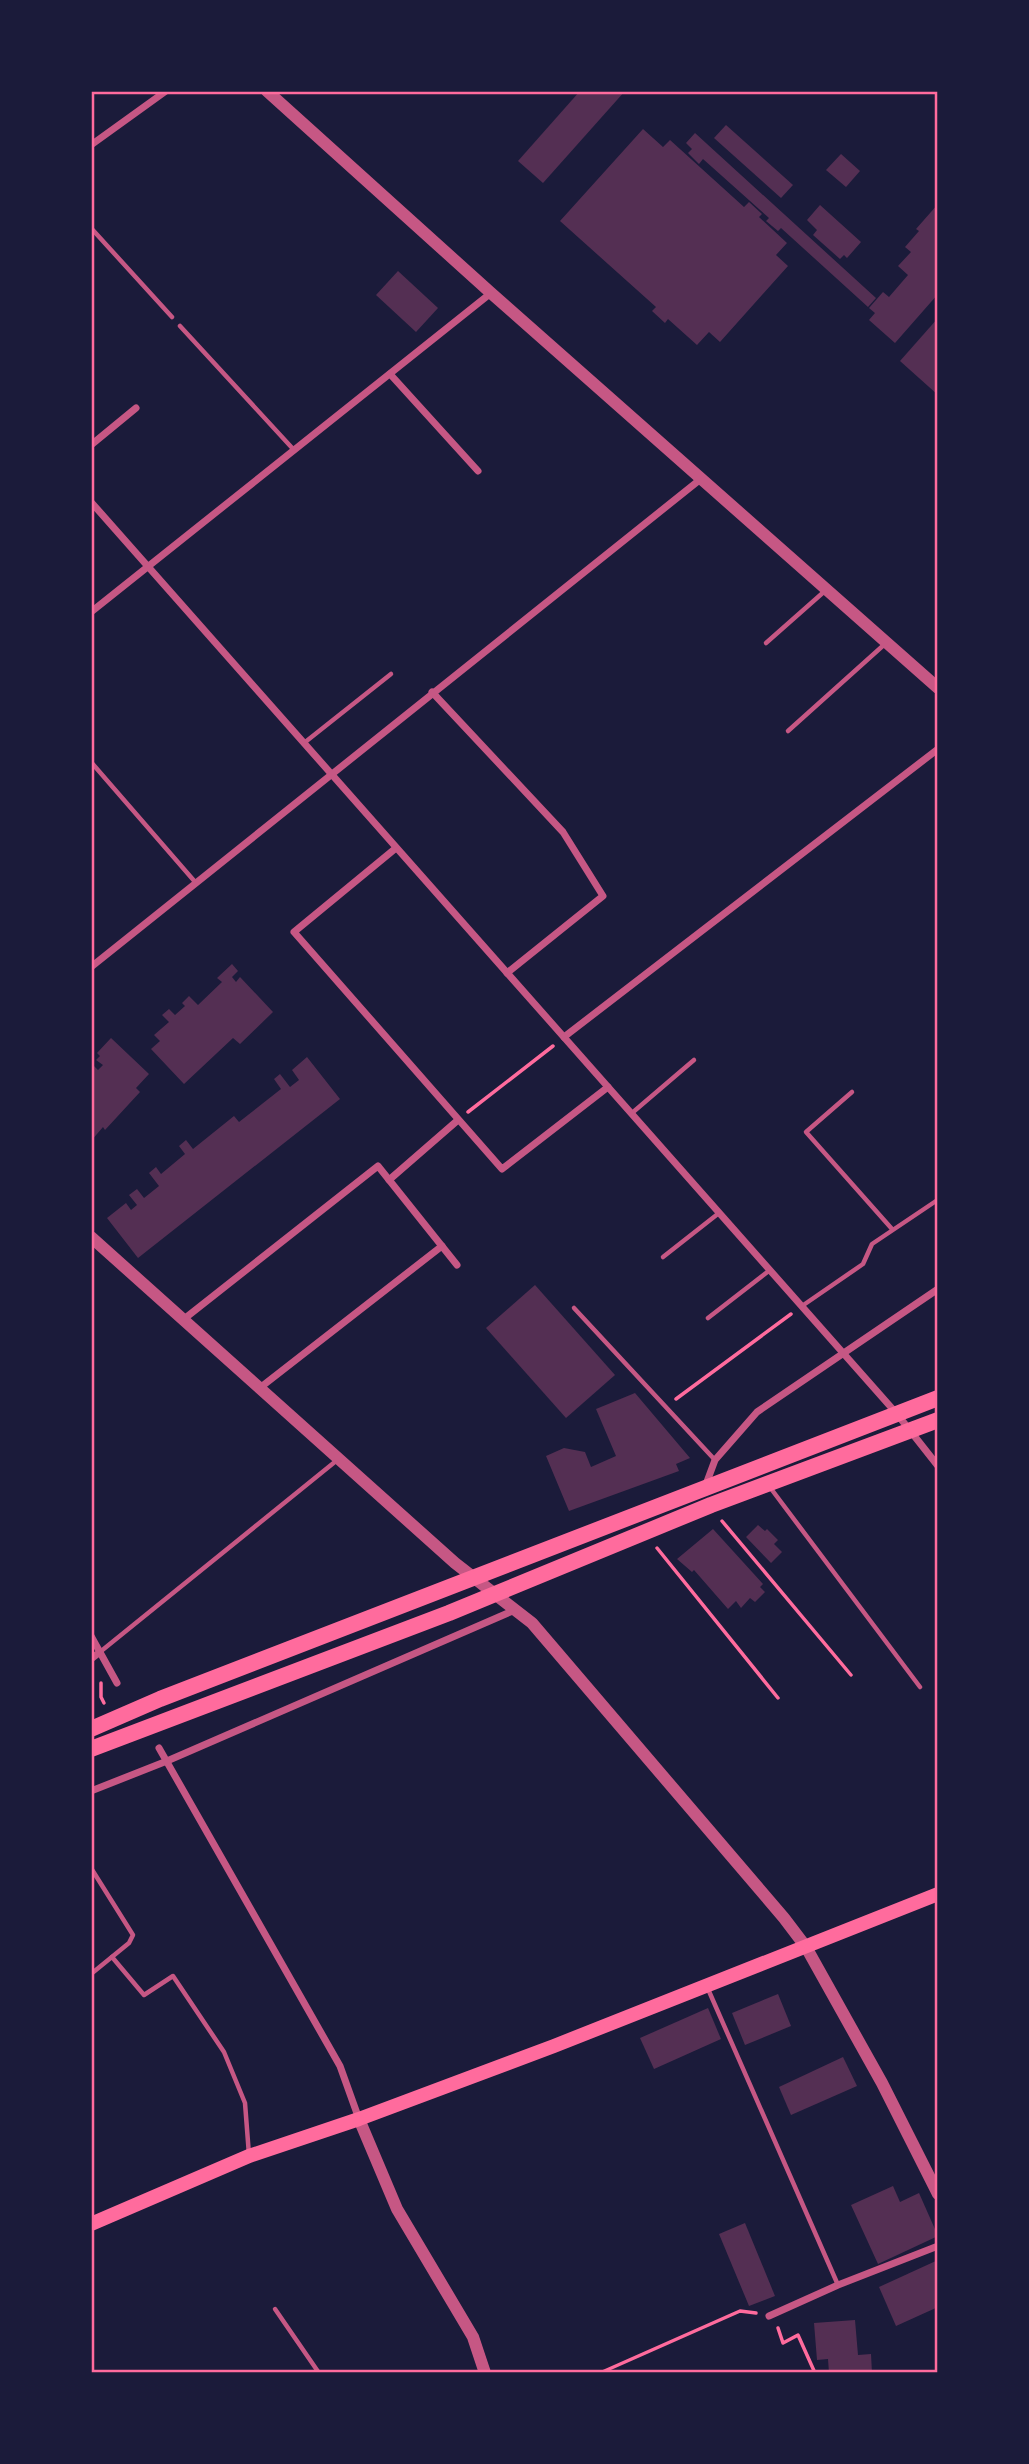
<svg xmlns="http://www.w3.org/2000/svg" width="1029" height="2464" font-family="Raleway,sans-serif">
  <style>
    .building { fill: #542f53 }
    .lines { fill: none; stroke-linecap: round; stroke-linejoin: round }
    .path { stroke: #ff6b9d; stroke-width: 3.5 }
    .service { stroke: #c65784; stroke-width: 4.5 }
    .minor { stroke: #c65784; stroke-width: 7 }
    .tertiary { stroke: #c65784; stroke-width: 12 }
    .secondary { stroke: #ff6b9d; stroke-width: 14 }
    .trunk { stroke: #ff6b9d; stroke-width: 16 }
    .neatline { fill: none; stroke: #ff6b9d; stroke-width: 2.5 }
  </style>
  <rect width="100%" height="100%" fill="#1b1b3a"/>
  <!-- building -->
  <g class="building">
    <polygon points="580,91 625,91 543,183 518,161"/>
    <polygon points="726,125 793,185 781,198 714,138"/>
    <polygon points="643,129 663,147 670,140 744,207 749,202 762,214 759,217 787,243 776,255 788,266 720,342 709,332 697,345 668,319 665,323 652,311 656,307 560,221"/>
    <polygon points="695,133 876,298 868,307 781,228 778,231 766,221 769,218 703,159 699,164 688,153 692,149 686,143"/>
    <polygon points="841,154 860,171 846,187 826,170"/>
    <polygon points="938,204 938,294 895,343 869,320 875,313 869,308 883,292 889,297 908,275 898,266 911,252 905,247 919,231 916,229"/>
    <polygon points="820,205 861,242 847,258 844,255 840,259 813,235 817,230 807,220"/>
    <polygon points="398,271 438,308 416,332 376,295"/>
    <polygon points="938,318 938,395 900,361"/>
    <polygon points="232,964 238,971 232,977 236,982 240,977 273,1012 240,1044 233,1038 184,1084 151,1049 160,1041 154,1035 169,1022 162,1015 169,1009 175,1015 185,1006 182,1003 189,996 198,1005 222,982 217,978"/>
    <polygon points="111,1038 149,1074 136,1088 140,1092 105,1130 103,1127 91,1141 91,1063 98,1070 103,1065 96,1060 100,1056 97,1053"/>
    <polygon points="307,1057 340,1099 138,1258 107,1218 126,1203 131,1210 137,1205 129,1195 137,1189 144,1198 159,1186 149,1173 156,1167 161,1174 185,1154 179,1146 186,1140 193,1149 234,1116 239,1122 281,1089 274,1079 280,1074 290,1087 299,1080 292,1070"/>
    <polygon points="535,1285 615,1375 566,1418 486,1328"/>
    <polygon points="635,1393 690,1458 676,1464 679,1471 569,1511 546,1456 564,1448 585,1452 591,1467 616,1456 596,1409"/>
    <polygon points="758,1525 765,1531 767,1529 778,1540 774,1544 782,1552 771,1563 746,1537"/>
    <polygon points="713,1529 763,1584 760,1587 765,1592 755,1602 750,1598 741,1608 736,1601 728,1609 694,1570 692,1572 677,1559"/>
    <polygon points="778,1994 791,2026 745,2045 732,2013"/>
    <polygon points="708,2008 721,2039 654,2069 640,2038"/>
    <polygon points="843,2057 857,2086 791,2115 779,2087"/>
    <polygon points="893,2186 900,2202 919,2193 938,2236 878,2264 851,2205"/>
    <polygon points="745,2223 775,2296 749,2306 719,2234"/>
    <polygon points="938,2260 938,2307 896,2326 879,2287"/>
    <polygon points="855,2320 858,2355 871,2354 872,2373 829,2373 828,2359 817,2360 814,2323"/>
  </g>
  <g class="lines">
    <!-- path -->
    <g class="path">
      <polyline points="468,1112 553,1046"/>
      <polyline points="676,1399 791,1314"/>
      <polyline points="722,1521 851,1675"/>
      <polyline points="657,1548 778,1698"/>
      <polyline points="101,1683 101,1697 104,1703"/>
      <polyline points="778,2328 783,2343 798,2335 815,2373"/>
      <polyline points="600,2373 740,2311 756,2313"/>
    </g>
    <!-- service -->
    <g class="service">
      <polyline points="91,228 172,317"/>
      <polyline points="180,326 294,450"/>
      <polyline points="766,643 826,590"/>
      <polyline points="788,731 886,643"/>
      <polyline points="304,743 391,674"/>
      <polyline points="91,762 196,883"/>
      <polyline points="852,1092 806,1132 892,1229"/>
      <polyline points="632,1113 694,1060"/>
      <polyline points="663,1257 719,1213"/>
      <polyline points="802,1306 863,1264 872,1244 936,1201"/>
      <polyline points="574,1308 715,1460"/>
      <polyline points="708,1318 770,1270"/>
      <polyline points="769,1486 920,1687"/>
      <polyline points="100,1652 336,1461"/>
      <polyline points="91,1868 133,1935 129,1943 91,1974"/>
      <polyline points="112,1957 144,1995 173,1976 224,2052 245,2103 249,2155"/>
      <polyline points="708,1989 838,2285"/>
      <polyline points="275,2309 319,2373"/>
    </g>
    <!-- minor -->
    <g class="minor">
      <polyline points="91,145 166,91"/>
      <polyline points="390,374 478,471"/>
      <polyline points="91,445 136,408"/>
      <polyline points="91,502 897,1414 938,1466"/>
      <polyline points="91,612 491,293"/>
      <polyline points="432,692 563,832 603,896 507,973"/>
      <polyline points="396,848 294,932 502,1169 608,1087"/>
      <polyline points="91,967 702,478"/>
      <polyline points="564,1037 938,749"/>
      <polyline points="389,1180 458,1120"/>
      <polyline points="184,1319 378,1166 457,1265"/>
      <polyline points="261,1387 442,1246"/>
      <polyline points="705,1487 715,1460 757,1412 938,1289"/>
      <polyline points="91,1636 117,1683"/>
      <polyline points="91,1659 100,1652"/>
      <polyline points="159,1748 340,2066 359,2119"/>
      <polyline points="91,1791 167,1761 515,1610"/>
      <polyline points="769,2316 838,2285 938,2246"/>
    </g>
    <!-- tertiary -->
    <g class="tertiary">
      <polyline points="267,91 491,293 938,688"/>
      <polyline points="91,1237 455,1563 532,1623 784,1918 806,1947 882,2083 938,2194"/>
      <polyline points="359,2119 397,2209 473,2337 485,2373"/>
    </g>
    <!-- secondary -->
    <polyline class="secondary" points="91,2224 249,2156 359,2119 554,2046 938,1894"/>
    <!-- trunk -->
    <g class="trunk">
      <polyline points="91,1729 160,1699 938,1398"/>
      <polyline points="91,1749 449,1613 711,1505 938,1420"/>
    </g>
  </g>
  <!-- border -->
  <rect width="1029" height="2464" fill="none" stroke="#1b1b3a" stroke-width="186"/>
  <rect x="93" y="93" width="843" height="2278" class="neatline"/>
</svg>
